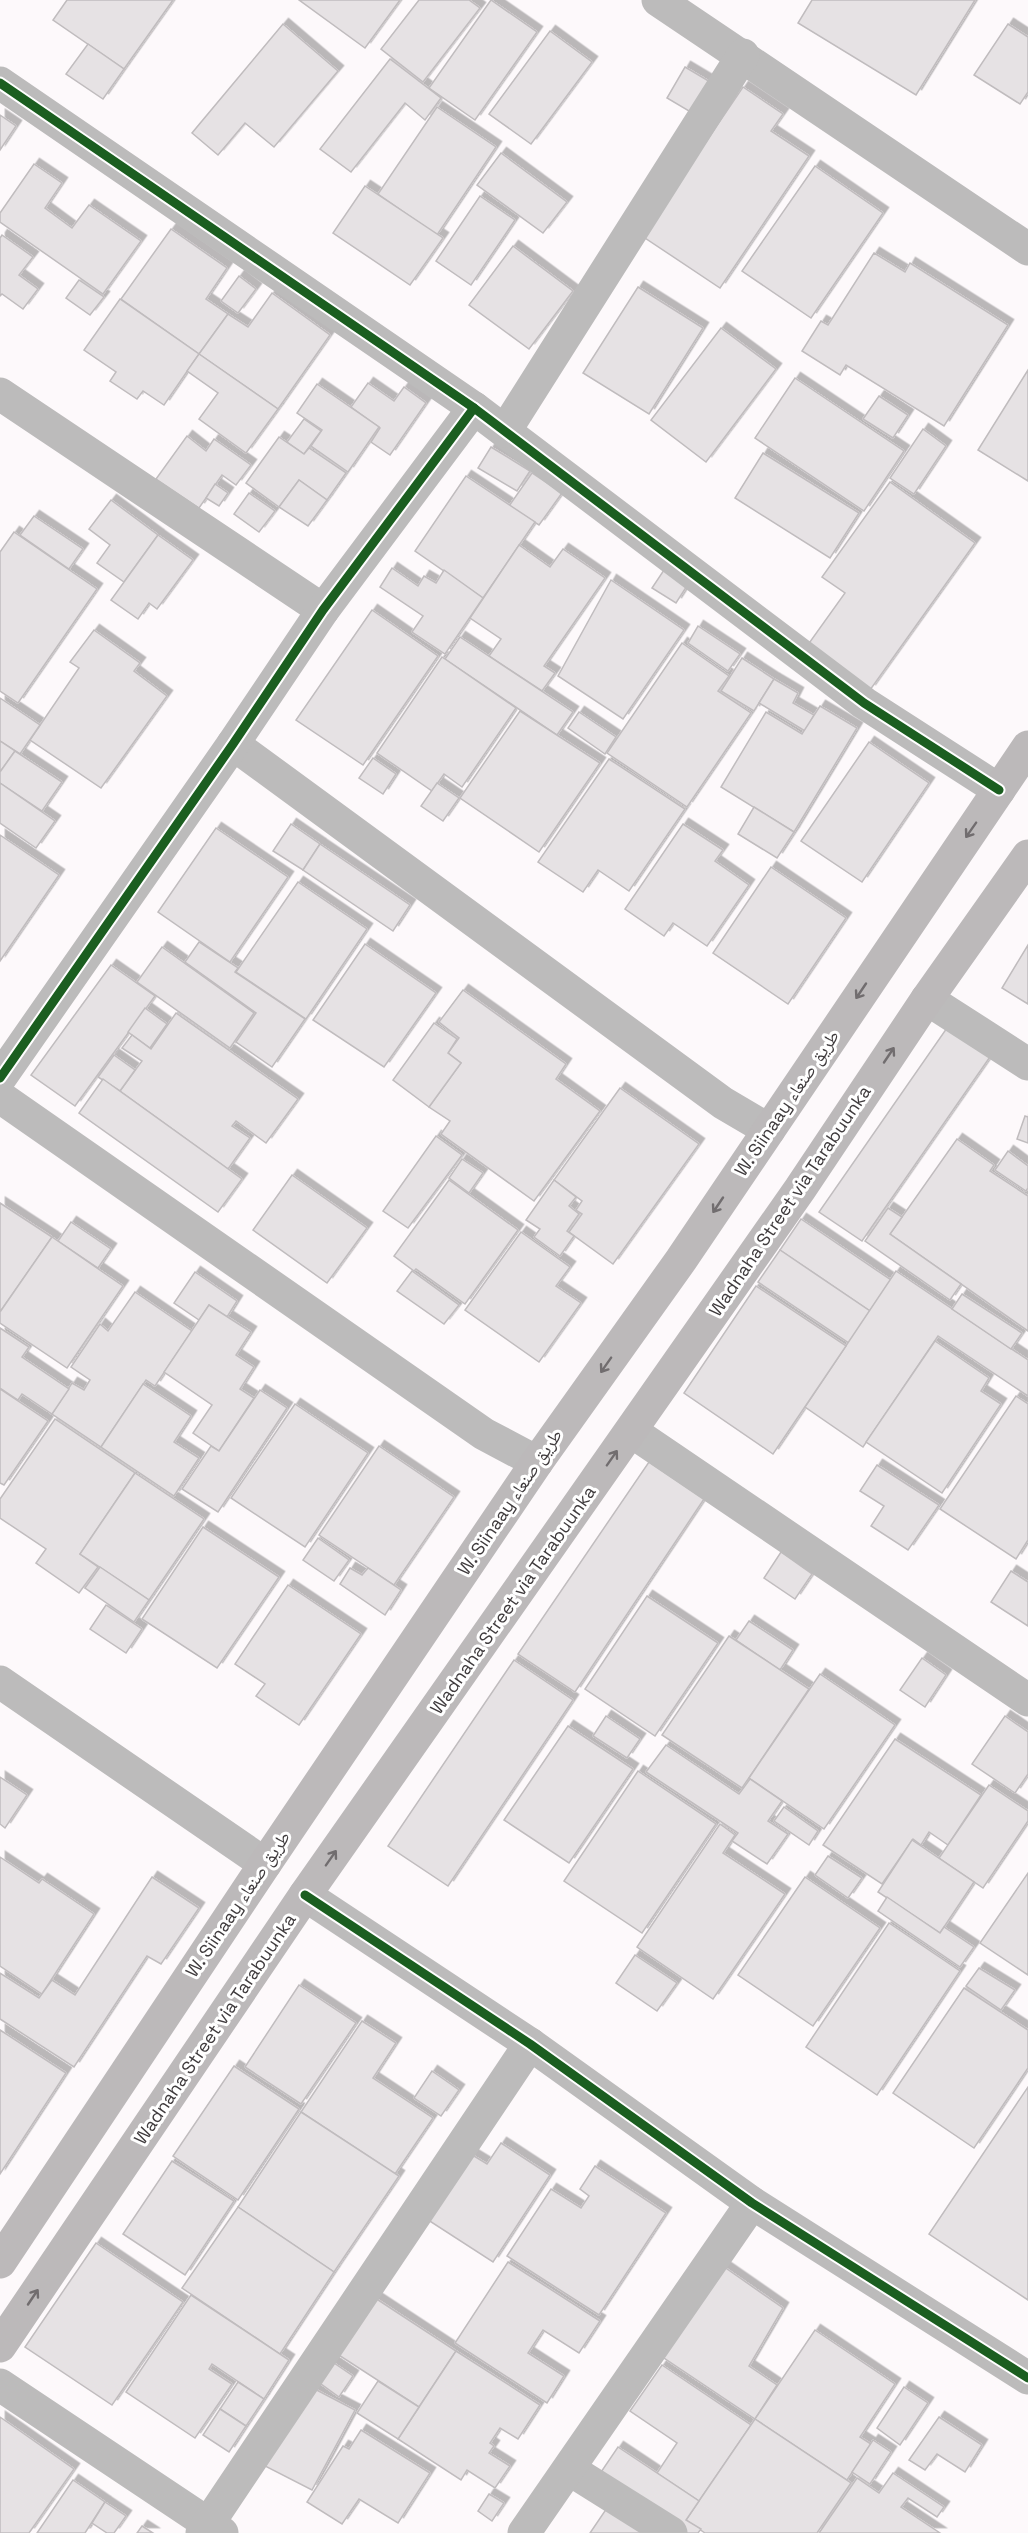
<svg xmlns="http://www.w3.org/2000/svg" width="1028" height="2533" font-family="'Space Grotesk','Noto Naskh Arabic',sans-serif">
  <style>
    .building { fill: #e6e2e4; stroke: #c0bcbe; stroke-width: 1.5; filter: url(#shadow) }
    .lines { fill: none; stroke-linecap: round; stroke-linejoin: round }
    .street { stroke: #bcbbbb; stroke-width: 33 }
    .secondary { stroke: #bcb9ba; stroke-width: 33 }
    .cycleway-casing { stroke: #fff; stroke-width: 13 }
    .cycleway { stroke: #1b5e20; stroke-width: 9 }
    .oneway { stroke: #716d6f }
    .labels { text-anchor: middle; stroke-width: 6; stroke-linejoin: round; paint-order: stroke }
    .street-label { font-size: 18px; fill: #3f3b3d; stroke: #fff }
  </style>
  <defs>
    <filter id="shadow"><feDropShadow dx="5.5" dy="-5.5" stdDeviation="0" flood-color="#0004"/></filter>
  </defs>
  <rect width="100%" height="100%" fill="#fdf9fb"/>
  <!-- building -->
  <g class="building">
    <polygon points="67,0 173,0 124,69 53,20"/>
    <polygon points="299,0 400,0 365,48"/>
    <polygon points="419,0 469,0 480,8 423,82 381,49"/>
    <polygon points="491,0 537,32 475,120 429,88"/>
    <polygon points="812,0 975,0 916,95 798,23"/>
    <polygon points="283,24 338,71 274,147 245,123 218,155 192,133"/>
    <polygon points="1008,24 1028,37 1028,92 1020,104 974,75"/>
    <polygon points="550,31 592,62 531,144 489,114"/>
    <polygon points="88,44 124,69 103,99 66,74"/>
    <polygon points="390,59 441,98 425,120 405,103 351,172 320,149"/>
    <polygon points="685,67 712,83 694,114 667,98"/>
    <polygon points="743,87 783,114 771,131 809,156 720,288 642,236"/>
    <polygon points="437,107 496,147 437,235 378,194"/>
    <polygon points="0,115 16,126 0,150"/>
    <polygon points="501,153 567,202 543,233 477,185"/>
    <polygon points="34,164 62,183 45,208 72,228 89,205 141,241 103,294 0,222 0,213"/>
    <polygon points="815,166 883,213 811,318 742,271"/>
    <polygon points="365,186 443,238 410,285 333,233"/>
    <polygon points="480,196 515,220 471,285 436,261"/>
    <polygon points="171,229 227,268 206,299 228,314 199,354 121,299"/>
    <polygon points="2,235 33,257 19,275 38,289 23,309 2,294 0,296 0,238"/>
    <polygon points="513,246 573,291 529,349 469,305"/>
    <polygon points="874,253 905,272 910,263 1008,325 944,426 846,365 840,375 802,351 821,321 828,325"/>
    <polygon points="239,276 256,289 238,313 221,301"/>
    <polygon points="79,280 104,297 90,315 66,298"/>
    <polygon points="638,287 703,328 649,414 583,373"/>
    <polygon points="272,293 330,335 278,409 199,354 228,314 248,327"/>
    <polygon points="120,299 199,354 164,405 143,391 137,399 110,381 116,372 84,350"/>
    <polygon points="721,328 776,369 706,462 651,420"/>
    <polygon points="199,354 278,409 246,453 199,419 218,393 187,371"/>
    <polygon points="1028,370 1028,481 978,450"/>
    <polygon points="795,378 904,451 864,511 755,438"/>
    <polygon points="368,383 394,401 404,387 426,403 390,455 371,442 380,428 351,407"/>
    <polygon points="317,384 379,427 348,472 311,446 322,430 297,413"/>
    <polygon points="879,396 908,415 893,438 863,419"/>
    <polygon points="304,419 321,431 304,454 287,442"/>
    <polygon points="923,429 946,446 914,494 890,478"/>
    <polygon points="187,436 206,451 214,439 251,465 236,485 222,475 199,508 156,479"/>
    <polygon points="279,437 304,454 309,448 346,473 327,500 299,480 279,507 246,483"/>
    <polygon points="491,447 530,471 517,491 478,468"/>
    <polygon points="763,453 859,513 830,558 735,498"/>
    <polygon points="532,473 562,493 539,525 509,506"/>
    <polygon points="466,476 535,522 483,598 415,551"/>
    <polygon points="299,480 327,500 308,526 279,507"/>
    <polygon points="890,482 975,543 870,690 807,646 845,593 822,577"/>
    <polygon points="215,484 228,493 219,506 206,498"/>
    <polygon points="249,493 275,511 259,532 234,514"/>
    <polygon points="111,500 158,535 124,582 97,563 110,545 89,529"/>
    <polygon points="34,516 83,549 69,569 20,535"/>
    <polygon points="14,532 97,589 18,703 0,691 0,552"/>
    <polygon points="158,535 193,560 157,609 149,603 138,619 111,600"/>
    <polygon points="519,545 550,567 563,549 605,578 544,666 555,673 542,691 489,656 501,639 470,618"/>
    <polygon points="668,564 692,578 676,603 652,588"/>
    <polygon points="392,568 418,586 424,576 436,583 444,570 483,598 445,654 412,632 423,616 380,587"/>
    <polygon points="611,580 684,630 623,719 558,676"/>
    <polygon points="372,610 438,656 363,765 296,720"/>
    <polygon points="698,626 740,654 728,671 688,643"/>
    <polygon points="94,630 140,663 134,671 167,696 101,788 30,740 79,668 70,662"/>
    <polygon points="460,637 573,712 557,735 445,659"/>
    <polygon points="682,643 729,676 718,691 751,713 687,807 607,753"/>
    <polygon points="442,657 516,708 462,787 444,774 432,791 377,753"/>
    <polygon points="742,658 774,679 754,711 721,691"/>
    <polygon points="774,679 798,693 793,703 814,715 805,731 759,703"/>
    <polygon points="0,698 40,725 20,754 0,741"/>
    <polygon points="820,706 857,728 794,832 721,787 766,712 802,734"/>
    <polygon points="520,711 600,763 539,852 460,798"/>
    <polygon points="579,712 616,737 605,754 568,728"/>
    <polygon points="0,741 15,751 0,772"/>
    <polygon points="869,742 929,783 862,882 801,841"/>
    <polygon points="15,751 62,782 42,811 0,783 0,772"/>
    <polygon points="373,758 396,774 383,794 359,778"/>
    <polygon points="609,759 685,809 629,891 598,870 583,892 538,862"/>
    <polygon points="0,783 55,821 36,848 0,823"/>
    <polygon points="437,783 459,798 443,821 421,806"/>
    <polygon points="754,807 794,832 777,858 738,834"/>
    <polygon points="291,824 320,844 303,870 273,851"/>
    <polygon points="683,824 723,850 715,861 749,885 707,946 673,923 664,936 625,909"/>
    <polygon points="216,828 288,877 230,962 158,912"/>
    <polygon points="0,835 59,875 0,961"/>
    <polygon points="320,844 410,905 393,931 303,870"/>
    <polygon points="771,867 846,918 788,1004 713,953"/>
    <polygon points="298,882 367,929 306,1019 236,972"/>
    <polygon points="199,942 238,968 235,972 305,1019 272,1067 236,1042 256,1013 185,962"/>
    <polygon points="365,944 436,993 384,1067 313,1020"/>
    <polygon points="1028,945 1028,1004 1002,988"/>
    <polygon points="162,947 254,1013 230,1048 137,982"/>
    <polygon points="111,965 155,996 75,1106 31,1075"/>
    <polygon points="463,990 566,1064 556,1079 600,1111 534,1201 441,1134 450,1121 429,1107 461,1063 448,1053 459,1038 439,1022"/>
    <polygon points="145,1008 167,1024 150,1048 128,1032"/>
    <polygon points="176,1013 298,1099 266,1143 236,1121 232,1126 250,1138 228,1169 120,1091 142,1061 122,1048 132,1035 151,1049"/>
    <polygon points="434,1023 457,1039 448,1053 461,1063 429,1107 393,1080"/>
    <polygon points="949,1025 992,1054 862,1241 819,1212"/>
    <polygon points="114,1055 135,1070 120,1091 98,1077"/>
    <polygon points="103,1079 242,1179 218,1212 79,1113"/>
    <polygon points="620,1088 699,1144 613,1264 569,1232 582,1214 576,1210 582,1201 554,1180"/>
    <polygon points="1025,1116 1028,1117 1028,1143 1017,1139"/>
    <polygon points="436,1136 462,1155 408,1228 383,1211"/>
    <polygon points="957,1139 994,1165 990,1171 1028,1196 1028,1331 890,1234"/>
    <polygon points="1008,1151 1028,1166 1028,1188 1026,1191 995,1170"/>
    <polygon points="462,1159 483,1173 469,1193 449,1178"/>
    <polygon points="292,1175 367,1228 327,1283 253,1230"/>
    <polygon points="449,1180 518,1230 465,1304 416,1269 414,1271 394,1256"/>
    <polygon points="554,1180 576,1197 569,1206 579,1214 567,1231 574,1236 560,1256 534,1237 540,1229 526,1220"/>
    <polygon points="0,1203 52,1237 0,1312"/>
    <polygon points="888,1208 902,1217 890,1234 961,1284 950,1300 865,1241"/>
    <polygon points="801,1219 891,1280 870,1311 780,1250"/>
    <polygon points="71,1222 111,1249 98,1268 58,1241"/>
    <polygon points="521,1232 570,1267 556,1286 581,1303 539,1362 465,1310"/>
    <polygon points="52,1237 123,1286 67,1368 0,1323 0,1312"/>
    <polygon points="780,1250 870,1311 849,1343 758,1282"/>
    <polygon points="412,1271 459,1305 444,1324 397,1291"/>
    <polygon points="896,1271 1028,1360 1028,1396 938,1336 863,1447 805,1407"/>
    <polygon points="195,1272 237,1301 227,1317 209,1305 199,1320 174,1303"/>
    <polygon points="756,1286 846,1346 773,1454 684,1393"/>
    <polygon points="135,1292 192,1331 155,1386 146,1380 101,1447 52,1414 72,1383 84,1390 90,1380 71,1367 100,1324 108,1331"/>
    <polygon points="962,1294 1022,1333 1011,1349 952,1309"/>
    <polygon points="209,1305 251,1332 236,1355 254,1367 240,1389 254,1398 219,1451 193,1433 212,1405 164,1372"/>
    <polygon points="0,1328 29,1347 22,1357 69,1389 52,1414 22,1394 18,1400 0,1388"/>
    <polygon points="935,1341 989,1378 981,1391 1001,1404 942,1493 866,1442"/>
    <polygon points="143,1384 191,1416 174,1442 199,1458 174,1496 101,1447"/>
    <polygon points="0,1389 48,1421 4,1485 0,1483"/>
    <polygon points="260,1390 287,1408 218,1512 182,1489 211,1446 219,1451"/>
    <polygon points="1016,1396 1028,1404 1028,1540 1016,1559 940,1509"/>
    <polygon points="295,1404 368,1453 305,1547 231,1498"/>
    <polygon points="55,1419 135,1473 80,1554 98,1567 79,1593 36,1563 46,1549 0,1518 0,1499"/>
    <polygon points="379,1446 454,1497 394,1585 319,1535"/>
    <polygon points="649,1462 704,1499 575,1692 518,1654"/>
    <polygon points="877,1465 939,1505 908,1550 871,1526 884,1506 860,1491"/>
    <polygon points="135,1473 204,1519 149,1600 80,1554"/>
    <polygon points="203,1527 279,1577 217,1668 142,1619"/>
    <polygon points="318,1538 349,1560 334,1581 303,1560"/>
    <polygon points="781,1552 812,1574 795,1599 764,1578"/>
    <polygon points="100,1567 149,1600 134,1622 85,1588"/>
    <polygon points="350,1568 362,1575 368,1568 401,1590 385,1615 340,1584"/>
    <polygon points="1011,1571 1028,1582 1028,1626 991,1602"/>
    <polygon points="288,1585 361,1634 299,1725 256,1696 265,1684 235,1664"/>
    <polygon points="647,1596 718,1643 655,1736 585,1689"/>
    <polygon points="106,1605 142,1629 126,1653 90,1629"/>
    <polygon points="749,1621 793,1650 780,1670 736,1640"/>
    <polygon points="729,1636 809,1689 742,1788 662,1735"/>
    <polygon points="922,1658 946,1675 925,1707 900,1690"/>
    <polygon points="514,1660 573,1700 448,1886 388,1846"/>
    <polygon points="820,1674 895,1725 824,1829 749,1778"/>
    <polygon points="606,1716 640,1739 627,1758 593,1736"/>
    <polygon points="1005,1716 1028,1732 1028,1774 1015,1793 972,1764"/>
    <polygon points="568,1726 633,1769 569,1863 504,1820"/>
    <polygon points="895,1739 981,1795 948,1845 929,1832 921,1845 913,1839 882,1884 823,1845"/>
    <polygon points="666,1745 739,1794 750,1779 782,1801 768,1821 788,1834 767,1864 732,1841 738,1833 646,1772"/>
    <polygon points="638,1771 716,1824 642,1933 564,1881"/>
    <polygon points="0,1777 27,1795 5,1828 0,1824"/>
    <polygon points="989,1785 1028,1811 1028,1821 983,1888 939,1858"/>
    <polygon points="784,1807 818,1831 809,1845 774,1821"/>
    <polygon points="720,1824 735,1835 723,1853 785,1894 713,1999 637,1947"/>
    <polygon points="912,1840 974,1882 940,1933 878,1892"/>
    <polygon points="828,1856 862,1878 848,1898 815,1875"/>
    <polygon points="0,1857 39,1883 42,1879 94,1914 42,1994 0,1966"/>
    <polygon points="1028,1873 1028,1975 980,1943"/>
    <polygon points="152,1877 199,1908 161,1964 147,1956 74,2067 0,2019 0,1973 39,1998 52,1980 75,1995"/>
    <polygon points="805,1877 880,1928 813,2026 738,1975"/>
    <polygon points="887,1897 940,1933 944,1927 974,1947 960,1967 878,1911"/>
    <polygon points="889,1923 960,1971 877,2095 806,2047"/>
    <polygon points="635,1955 677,1983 657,2011 616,1983"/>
    <polygon points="979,1968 1015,1990 1001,2010 966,1986"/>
    <polygon points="299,1985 356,2023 301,2104 245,2067"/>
    <polygon points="964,1988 1028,2030 1028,2068 974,2148 893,2093"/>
    <polygon points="362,2021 396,2043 373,2078 433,2118 395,2174 301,2112"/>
    <polygon points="0,2030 66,2073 0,2174"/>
    <polygon points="234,2066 299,2109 238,2200 173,2156"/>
    <polygon points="432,2071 459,2090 441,2116 414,2098"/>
    <polygon points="1028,2087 1028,2300 929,2234"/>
    <polygon points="301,2112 399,2176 334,2272 238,2207"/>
    <polygon points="501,2143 550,2175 493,2262 425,2218 469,2153 487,2164"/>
    <polygon points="172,2161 234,2201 185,2275 123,2234"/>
    <polygon points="595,2166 666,2213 599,2315 507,2256 551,2189 581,2208 589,2196 580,2189"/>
    <polygon points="238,2207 334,2272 280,2354 182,2288"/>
    <polygon points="96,2243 183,2302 112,2405 25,2347"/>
    <polygon points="508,2262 600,2321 579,2353 543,2330 528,2353 564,2376 547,2403 455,2343"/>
    <polygon points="717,2262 783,2308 749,2366 777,2385 755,2419 661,2356"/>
    <polygon points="369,2294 456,2351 419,2407 331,2350"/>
    <polygon points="191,2295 289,2360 264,2399 212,2364 209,2369 232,2384 195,2438 126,2392"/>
    <polygon points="815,2330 895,2384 860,2437 871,2444 847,2480 755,2419"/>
    <polygon points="456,2351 540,2405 518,2439 500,2428 490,2443 494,2446 489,2453 510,2466 495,2488 467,2470 461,2480 398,2439"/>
    <polygon points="331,2361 353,2376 339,2397 317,2381"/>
    <polygon points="662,2365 751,2425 699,2501 657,2473 677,2443 630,2411"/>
    <polygon points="378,2381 419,2407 398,2439 357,2413"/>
    <polygon points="238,2382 264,2399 246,2426 220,2409"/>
    <polygon points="307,2385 355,2410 312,2490 265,2466"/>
    <polygon points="904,2387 928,2403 900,2445 877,2428"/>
    <polygon points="220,2409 246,2426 229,2452 203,2435"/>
    <polygon points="0,2417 74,2469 29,2533 0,2533"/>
    <polygon points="939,2417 982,2445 965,2472 937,2454 925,2470 909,2460"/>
    <polygon points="755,2419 851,2483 817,2533 705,2533 686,2520"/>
    <polygon points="361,2430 430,2473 398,2523 359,2499 342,2524 307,2502 343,2446 349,2449"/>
    <polygon points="873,2440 891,2452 870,2484 852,2472"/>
    <polygon points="618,2447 699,2501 686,2520 701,2529 698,2533 687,2533 599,2475"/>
    <polygon points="893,2473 944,2507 937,2517 908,2498 901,2507 940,2533 819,2533 857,2478 879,2493"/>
    <polygon points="73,2480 105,2502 85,2533 37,2533"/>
    <polygon points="489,2494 504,2503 492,2521 478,2511"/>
    <polygon points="105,2502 126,2516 114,2533 107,2533 92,2523"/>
    <polygon points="609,2505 652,2533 590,2533"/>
    <polygon points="142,2526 153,2533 137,2533"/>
  </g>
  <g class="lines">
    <!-- street -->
    <g class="street">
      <polyline points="658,0 1028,249"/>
      <polyline points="0,83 474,408 864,703 999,790"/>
      <polyline points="0,394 323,610"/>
      <polyline points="505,431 743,55"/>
      <polyline points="233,744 723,1103 769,1130"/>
      <polyline points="927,999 1028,1064"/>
      <polyline points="0,1078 233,744 323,610 474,408"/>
      <polyline points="0,1097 484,1434 537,1462"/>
      <polyline points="631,1431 1028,1700"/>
      <polyline points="0,1682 265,1864"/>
      <polyline points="305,1895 530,2044 752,2203 1028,2378"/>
      <polyline points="0,2385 222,2533"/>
      <polyline points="569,2469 671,2533"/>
      <polyline points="202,2533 530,2044"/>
      <polyline points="524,2533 752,2203"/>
    </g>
    <!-- secondary -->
    <g class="secondary">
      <polyline points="0,2262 265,1864 537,1462 681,1260 1028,747"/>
      <polyline points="0,2346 305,1895 800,1189 927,999 1028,856"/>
    </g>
    <defs>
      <g id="cycleway">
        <polyline points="0,83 474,408 864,703 999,790"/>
        <polyline points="0,1078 233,744 323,610 474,408"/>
        <polyline points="305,1895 530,2044 752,2203 1028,2378"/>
      </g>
    </defs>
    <!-- cycleway casing -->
    <use href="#cycleway" class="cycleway-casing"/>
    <!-- cycleway -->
    <use href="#cycleway" class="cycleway"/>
  </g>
  <!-- one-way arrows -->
  <defs><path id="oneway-shaft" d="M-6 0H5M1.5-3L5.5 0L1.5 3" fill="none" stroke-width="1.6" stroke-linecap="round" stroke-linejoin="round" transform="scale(1.5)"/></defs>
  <g class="oneway">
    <use href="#oneway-shaft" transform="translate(971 830) rotate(125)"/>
    <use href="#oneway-shaft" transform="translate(861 991) rotate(124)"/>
    <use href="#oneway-shaft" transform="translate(889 1055) rotate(-56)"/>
    <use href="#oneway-shaft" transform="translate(718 1205) rotate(124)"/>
    <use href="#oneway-shaft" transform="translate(606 1365) rotate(125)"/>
    <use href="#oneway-shaft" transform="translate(612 1458) rotate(-55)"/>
    <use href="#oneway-shaft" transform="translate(331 1858) rotate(-55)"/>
    <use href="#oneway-shaft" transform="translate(33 2297) rotate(-56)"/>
  </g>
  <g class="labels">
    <!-- street labels -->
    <g class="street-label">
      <text transform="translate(787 1103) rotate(-56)" y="6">W. Siinaay طريق صنعاء</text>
      <text transform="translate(790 1201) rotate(-56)" y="6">Wadnaha Street via Tarabuunka</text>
      <text transform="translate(510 1502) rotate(-56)" y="6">W. Siinaay طريق صنعاء</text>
      <text transform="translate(513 1600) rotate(-55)" y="6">Wadnaha Street via Tarabuunka</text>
      <text transform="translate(238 1904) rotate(-56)" y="6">W. Siinaay طريق صنعاء</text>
      <text transform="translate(215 2029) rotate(-56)" y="6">Wadnaha Street via Tarabuunka</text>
    </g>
  </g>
</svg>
